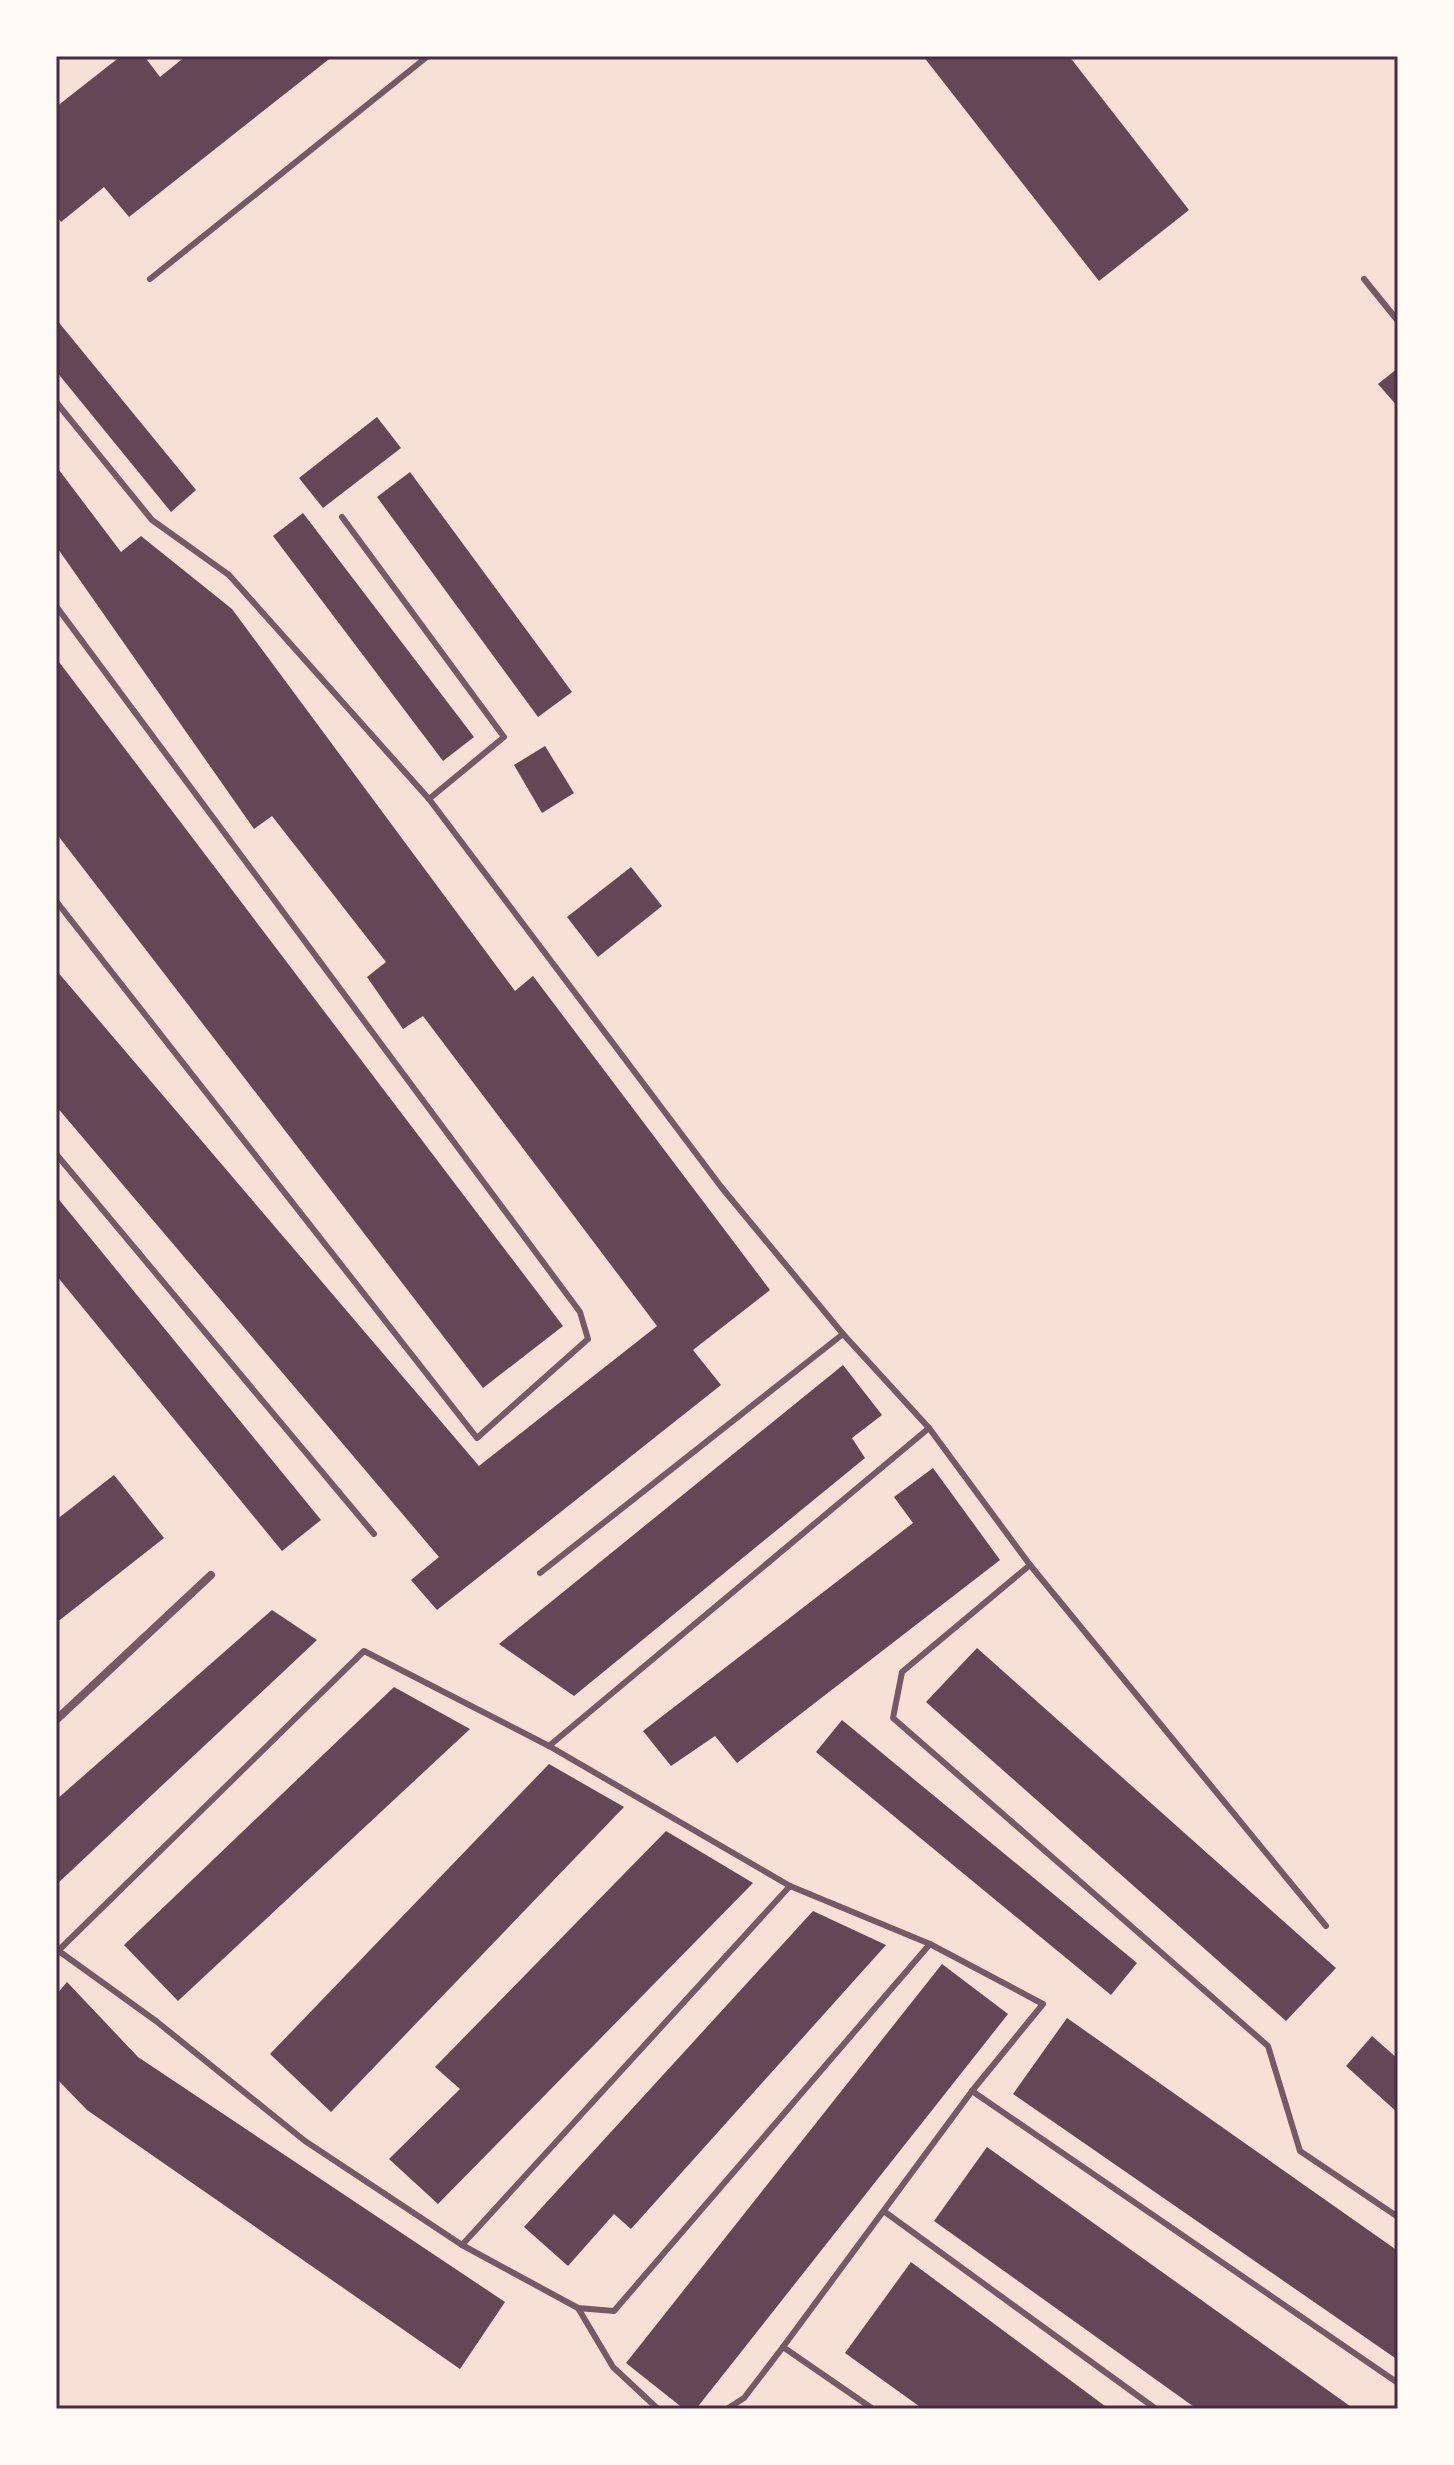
<svg xmlns="http://www.w3.org/2000/svg" width="1454" height="2465" font-family="Helvetica,sans-serif">
  <style>
    .building { fill: #644757 }
    .lines { fill: none; stroke-linecap: round; stroke-linejoin: round }
    .service { stroke: #755966; stroke-width: 6 }
    .minor { stroke: #755966; stroke-width: 8 }
    .neatline { fill: none; stroke: #4a2c40; stroke-width: 3 }
  </style>
  <rect width="100%" height="100%" fill="#f7e1d7"/>
  <!-- building -->
  <g class="building">
    <polygon points="121,56 144,56 160,77 186,56 333,56 129,217 104,187 61,222 56,215 56,107"/>
    <polygon points="923,56 1069,56 1189,210 1099,281"/>
    <polygon points="56,319 196,490 171,512 56,371"/>
    <polygon points="1398,368 1398,407 1378,384"/>
    <polygon points="377,417 401,448 323,508 299,478"/>
    <polygon points="56,466 121,552 141,536 232,609 515,991 533,976 770,1290 693,1350 721,1385 437,1610 411,1580 439,1557 56,1106 56,970 479,1466 657,1326 423,1016 403,1029 367,977 386,962 272,816 254,829 56,546"/>
    <polygon points="410,472 572,692 538,717 377,497"/>
    <polygon points="303,513 474,737 443,761 273,536"/>
    <polygon points="56,658 563,1326 483,1388 56,833"/>
    <polygon points="545,746 574,793 542,813 514,765"/>
    <polygon points="631,867 662,906 598,957 567,917"/>
    <polygon points="56,1196 321,1520 282,1551 56,1275"/>
    <polygon points="843,1365 882,1415 852,1438 865,1458 574,1696 499,1644"/>
    <polygon points="933,1468 1000,1560 737,1763 715,1736 671,1766 643,1731 913,1523 894,1497"/>
    <polygon points="114,1475 164,1538 56,1623 56,1520"/>
    <polygon points="272,1610 317,1640 56,1885 56,1800"/>
    <polygon points="977,1648 1336,1968 1286,2021 926,1702"/>
    <polygon points="394,1687 470,1729 178,2001 124,1945"/>
    <polygon points="842,1720 1137,1963 1111,1995 816,1752"/>
    <polygon points="549,1764 624,1807 331,2112 270,2054"/>
    <polygon points="666,1831 753,1883 438,2204 389,2159 460,2089 435,2067"/>
    <polygon points="813,1911 886,1945 631,2229 614,2214 568,2266 524,2227"/>
    <polygon points="942,1964 1008,2014 696,2409 684,2409 626,2363"/>
    <polygon points="67,1982 138,2057 505,2302 460,2369 87,2110 56,2078 56,1995"/>
    <polygon points="1067,2018 1398,2251 1398,2360 1013,2094"/>
    <polygon points="1372,2036 1398,2059 1398,2113 1346,2066"/>
    <polygon points="987,2147 1354,2409 1197,2409 934,2221"/>
    <polygon points="911,2262 1109,2409 923,2409 845,2353"/>
  </g>
  <g class="lines">
    <!-- service -->
    <g class="service">
      <polyline points="150,279 428,56"/>
      <polyline points="1364,279 1398,321"/>
      <polyline points="56,402 152,520 229,575 429,799 722,1188 843,1334 929,1428 1030,1565 1326,1926"/>
      <polyline points="342,517 504,737 429,799"/>
      <polyline points="56,606 580,1312 588,1339 477,1438 56,901"/>
      <polyline points="56,1154 374,1534"/>
      <polyline points="1030,1565 902,1672 893,1718 1268,2046 1300,2151 1398,2217"/>
      <polyline points="540,1573 843,1334"/>
      <polyline points="549,1746 929,1428"/>
      <polyline points="56,1949 156,2021 305,2141 462,2245 578,2308 614,2311 930,1944"/>
      <polyline points="60,1949 364,1651 549,1746 790,1886 930,1944 1043,2004 972,2091 1398,2383"/>
      <polyline points="885,2212 1156,2409"/>
      <polyline points="462,2245 790,1886"/>
      <polyline points="578,2308 613,2367 658,2409"/>
      <polyline points="727,2409 744,2398 783,2347"/>
      <polyline points="873,2409 783,2347 972,2091"/>
    </g>
    <!-- minor -->
    <polyline class="minor" points="56,1720 211,1575"/>
  </g>
  <!-- border -->
  <rect width="1454" height="2465" fill="none" stroke="#fffaf5" stroke-width="116"/>
  <rect x="58" y="58" width="1338" height="2349" class="neatline"/>
</svg>
